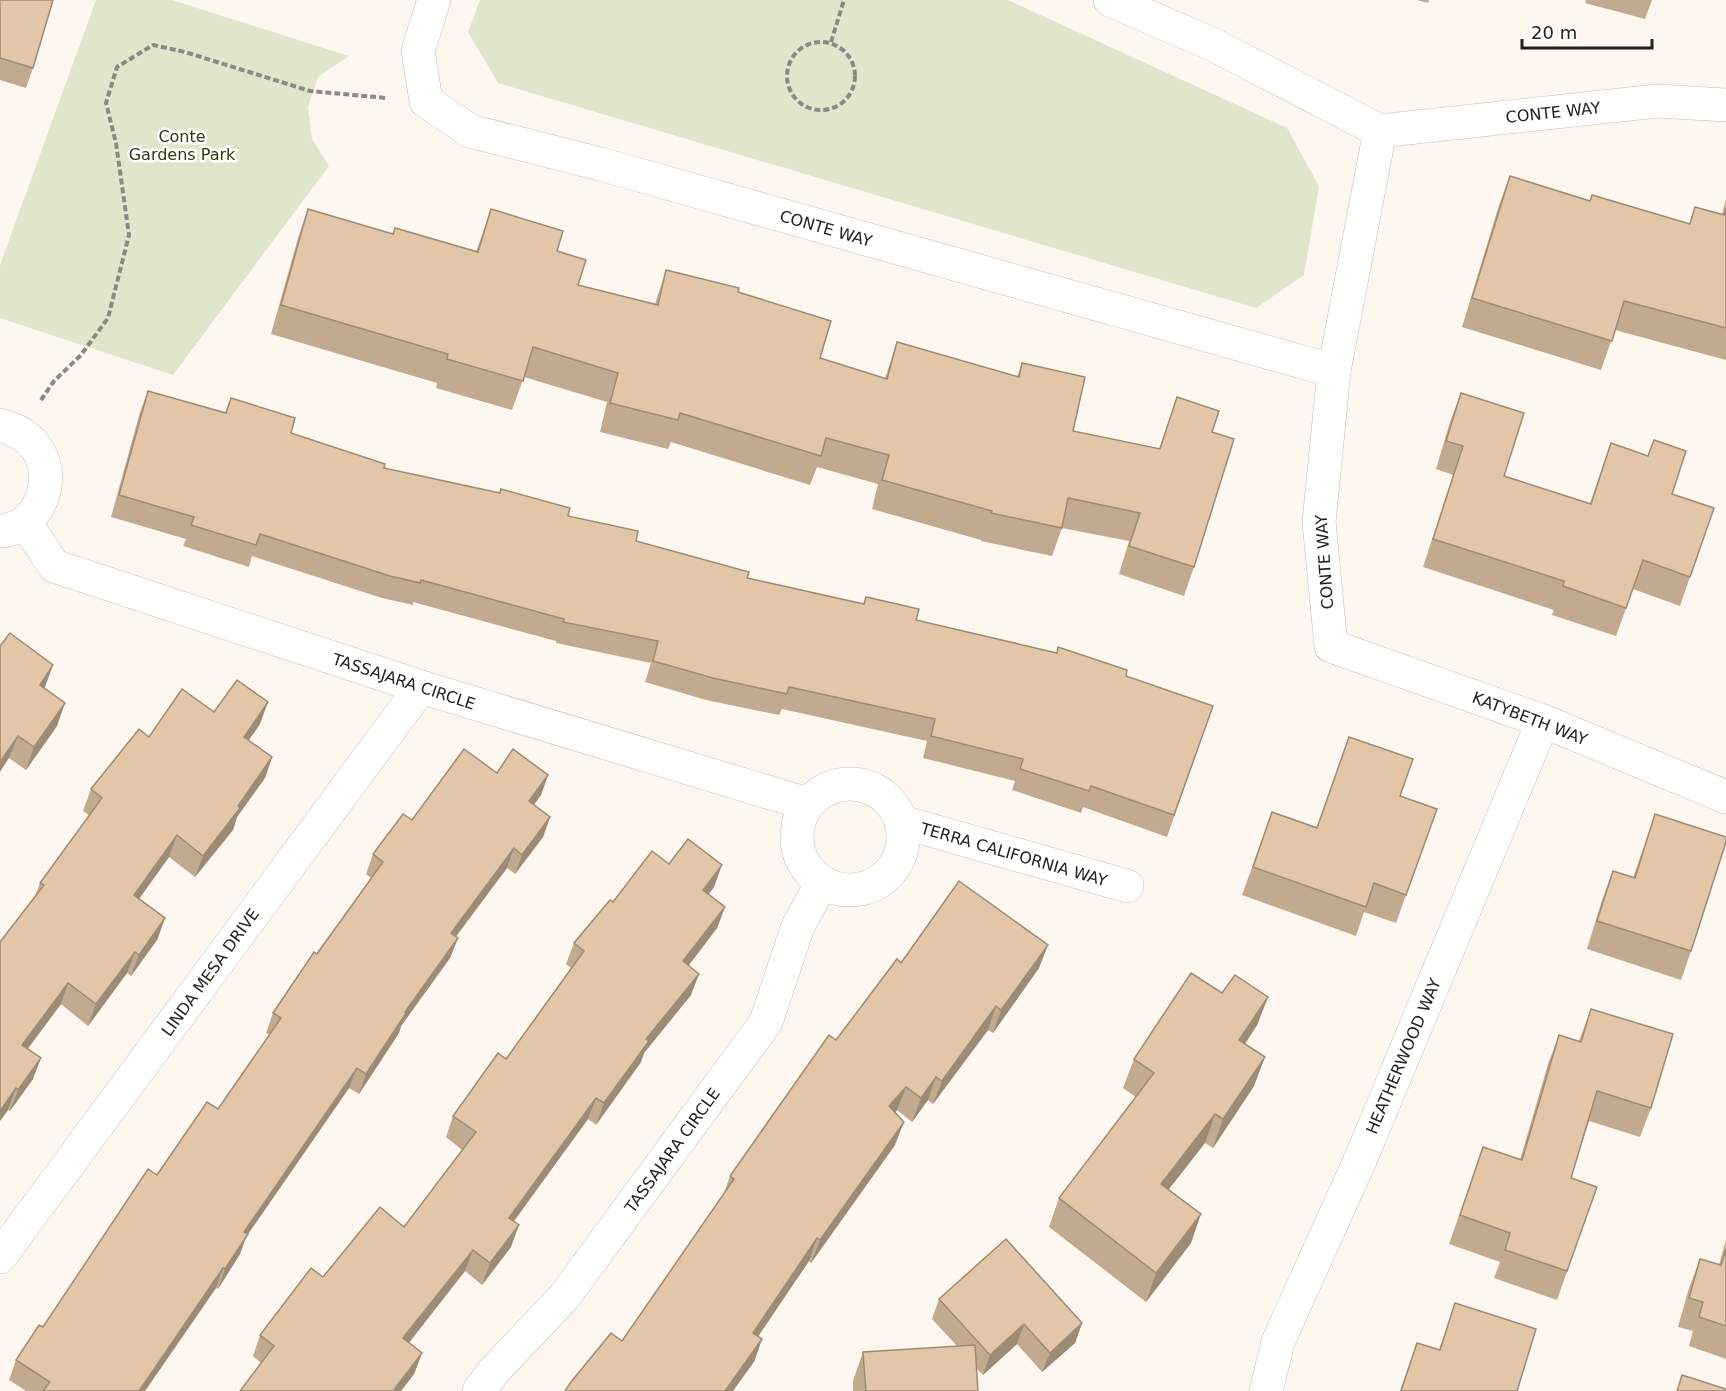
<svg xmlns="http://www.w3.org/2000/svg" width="1726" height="1391" font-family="'DejaVu Sans',sans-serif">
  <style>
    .green { fill: #e0e6cc }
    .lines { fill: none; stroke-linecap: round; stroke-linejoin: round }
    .minor-casing { stroke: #c4bdb6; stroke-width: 34 }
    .path { stroke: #8c8883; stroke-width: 4; stroke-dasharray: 6 3; stroke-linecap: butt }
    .minor { stroke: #fff; stroke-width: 33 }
    .wall { fill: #c2aa90 }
    .shaded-wall { fill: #9e8b75 }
    .building { fill: #e2c6a7; stroke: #9e8b75; stroke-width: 1.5 }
    .labels { text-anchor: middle; stroke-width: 5; stroke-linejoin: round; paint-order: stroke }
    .street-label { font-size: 16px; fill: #24221f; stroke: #fff }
    .park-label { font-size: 16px; fill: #32380a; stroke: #fff }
  </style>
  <rect width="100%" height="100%" fill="#fef7f0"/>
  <!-- green -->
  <g class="green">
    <polygon points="96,0 172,0 349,56 318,77 308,107 312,139 329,166 173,375 0,318 0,265"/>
    <polygon points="480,0 1008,0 1287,128 1319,186 1304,275 1256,308 498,83 468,32"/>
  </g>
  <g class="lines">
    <defs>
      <g id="minor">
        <polyline points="434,0 418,51 426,101 470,131 600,164 1334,371 1319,522 1331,646 1543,721 1726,797"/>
        <polyline points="1110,0 1212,44 1380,131 1334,371"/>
        <polyline points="1380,131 1657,101 1726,105"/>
        <path d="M 0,425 C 13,429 26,434 35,446 C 59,476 40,529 0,531"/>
        <polyline points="25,522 54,566 421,687 807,804"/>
        <circle cx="850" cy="837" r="53"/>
        <polyline points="902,822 1127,886"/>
        <polyline points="0,1257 421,687"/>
        <polyline points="479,1391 492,1373 564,1297 766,1022 798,926 822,883"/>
        <polyline points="1266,1391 1278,1342 1361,1158 1543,721"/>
      </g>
    </defs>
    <!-- minor casing -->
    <use href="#minor" class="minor-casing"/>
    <!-- path -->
    <g class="path">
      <circle cx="821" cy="76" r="34"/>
      <polyline points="831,42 844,0"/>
      <polyline points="41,400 54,381 81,355 108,318 129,235 116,143 106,103 117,67 153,45 185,52 310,91 386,98"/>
    </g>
    <!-- minor -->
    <use href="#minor" class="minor"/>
  </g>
  <!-- wall -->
  <g class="wall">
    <polygon points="0,0 33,68 26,88 0,80"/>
    <polygon points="1417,0 1429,0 1428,3"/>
    <polygon points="1586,0 1652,0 1645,19 1585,3"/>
    <polygon points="1510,176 1590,201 1689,224 1695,207 1722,214 1726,199 1726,360 1615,330 1601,370 1462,327 1499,205"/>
    <polygon points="308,209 393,234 476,252 491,209 557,251 578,285 655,304 666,270 738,292 820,358 885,378 897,342 1017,377 1022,363 1073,431 1159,449 1177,397 1212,432 1194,567 1184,596 1119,574 1129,541 1062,528 1052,556 981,541 981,540 872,509 878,484 817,467 810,485 671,442 668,449 600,432 607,402 524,377 512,410 436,388 437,383 271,334 298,238"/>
    <polygon points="148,391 225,413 231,398 291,433 384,468 568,516 636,541 747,578 863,604 866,597 916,620 1126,676 1213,706 1167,837 1083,807 1081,813 1012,790 1015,781 923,758 927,741 782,709 779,715 706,700 645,682 651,663 556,643 556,641 413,602 413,605 382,598 252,556 249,567 183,546 186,539 111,517 140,412"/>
    <polygon points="1461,393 1504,476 1590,504 1611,443 1672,494 1690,577 1680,606 1633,589 1616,636 1552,615 1554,610 1423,567 1453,475 1436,469 1450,422"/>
    <polygon points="0,646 45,687 44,688 57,726 26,770 9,758"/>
    <polygon points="214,712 260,724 249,740 272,757 265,778 237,817 233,830 195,877 169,857 139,899 165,918 157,940 131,976 127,973 88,1026 61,1004 28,1049 33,1079 10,1111 8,1110 0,1121 0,942 35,896 40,883 89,815 83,811 91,789 149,737"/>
    <polygon points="497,773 548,775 541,795 534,805 550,817 543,837 515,874 507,868 456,937 458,938 450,958 401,1026 399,1033 359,1094 349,1088 246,1237 240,1254 218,1289 216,1288 145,1391 26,1391 9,1380 16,1360 43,1327 157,1175 218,1109 270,1035 266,1033 273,1013 371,878 366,874 373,854 412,820"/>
    <polygon points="1400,796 1406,895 1396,923 1364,912 1356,936 1242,895 1272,812 1317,827"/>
    <polygon points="1655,814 1691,951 1681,980 1587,949 1602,900 1613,871 1633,878"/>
    <polygon points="669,864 714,887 708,894 725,907 717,928 689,965 691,995 644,1053 641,1062 596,1125 588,1119 514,1221 511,1247 482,1285 465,1271 409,1343 422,1353 414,1374 401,1391 240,1391 261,1363 253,1356 260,1335 323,1277 404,1227 462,1150 446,1137 453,1116 506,1059 571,968 566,964 574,943 613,902"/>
    <polygon points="901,963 1039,968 993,1033 988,1030 933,1104 928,1100 912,1122 897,1110 895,1113 895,1145 811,1263 809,1261 758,1336 762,1339 754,1362 622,1341 723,1196 730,1176 836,1040"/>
    <polygon points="1222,993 1268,997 1257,1025 1245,1044 1254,1086 1213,1148 1205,1143 1169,1189 1191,1243 1146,1302 1049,1227 1059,1198 1136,1097 1123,1088 1134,1059"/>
    <polygon points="1591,1009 1651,1108 1640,1137 1589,1121 1571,1178 1597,1187 1557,1300 1494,1278 1500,1262 1449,1244 1483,1147 1520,1160 1548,1064 1559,1035 1579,1041"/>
    <polygon points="1726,1240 1726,1359 1689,1346 1693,1331 1678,1327 1689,1288 1700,1259 1719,1265"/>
    <polygon points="939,1299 1082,1323 1075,1343 1042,1372 1017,1344 983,1375 976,1368 978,1391 853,1391 853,1381 863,1352 957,1346 932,1319"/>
    <polygon points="1455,1303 1517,1391 1400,1391 1417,1343 1439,1350"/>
  </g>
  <!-- shaded-wall -->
  <g class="shaded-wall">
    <polygon points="53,665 45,687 32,707 40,685"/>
    <polygon points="268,702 260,724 236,758 244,737"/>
    <polygon points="65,703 57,726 26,770 34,747"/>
    <polygon points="18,736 9,758 0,772 0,762"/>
    <polygon points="272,757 265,778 237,817 233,830 195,877 203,856"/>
    <polygon points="548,775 541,795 522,821 529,801"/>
    <polygon points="550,817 543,837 515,874 522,855"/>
    <polygon points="177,835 169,857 126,917 134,895"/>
    <polygon points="514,848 507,868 443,953 451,933"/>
    <polygon points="722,865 714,887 695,912 703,890"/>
    <polygon points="725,907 717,928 676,982 683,961"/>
    <polygon points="165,918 157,940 131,976 139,955"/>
    <polygon points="458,938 450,958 401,1026 399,1033 359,1094 366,1074 405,1012"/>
    <polygon points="1048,945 1039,968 993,1033 1001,1010"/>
    <polygon points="135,952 127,973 88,1026 96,1004"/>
    <polygon points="699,974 691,995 644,1053 641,1062 596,1125 604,1103 646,1039"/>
    <polygon points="68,983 61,1004 14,1066 22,1045"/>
    <polygon points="1268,997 1257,1025 1229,1068 1239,1040"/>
    <polygon points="996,1006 988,1030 933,1104 942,1081"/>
    <polygon points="1265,1057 1254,1086 1213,1148 1223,1119"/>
    <polygon points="41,1058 33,1079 10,1111 18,1090"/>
    <polygon points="357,1068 349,1088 246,1237 240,1254 218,1289 225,1269 244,1232"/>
    <polygon points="936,1077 928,1100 912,1122 921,1098"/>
    <polygon points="906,1087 897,1110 880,1129 889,1106"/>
    <polygon points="16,1088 8,1110 0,1121 0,1111"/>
    <polygon points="596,1098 588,1119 501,1239 509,1218"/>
    <polygon points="1215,1114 1205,1143 1151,1212 1161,1184"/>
    <polygon points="904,1122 895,1145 811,1263 820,1240"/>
    <polygon points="1201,1214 1191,1243 1146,1302 1156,1273"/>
    <polygon points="519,1225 511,1247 482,1285 490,1263"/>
    <polygon points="817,1238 809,1261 745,1356 753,1333"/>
    <polygon points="473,1250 465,1271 395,1360 403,1338"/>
    <polygon points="223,1268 216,1288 145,1391 139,1391"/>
    <polygon points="1082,1323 1075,1343 1042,1372 1050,1353"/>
    <polygon points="1024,1324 1017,1344 983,1375 990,1355"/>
    <polygon points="762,1339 754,1362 733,1391 725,1391"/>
    <polygon points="422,1353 414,1374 401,1391 393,1391"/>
  </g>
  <!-- building -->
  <g class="building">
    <polygon points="0,0 53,0 33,68 0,58"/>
    <polygon points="1510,176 1590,201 1592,195 1690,224 1695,207 1724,215 1726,208 1726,328 1624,301 1612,341 1472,298"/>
    <polygon points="308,209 393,234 395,228 478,252 491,209 563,231 557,251 586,260 578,285 658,305 666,270 739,288 738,292 831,321 820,358 887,379 897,342 1019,377 1022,363 1085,377 1073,431 1160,449 1177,397 1219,411 1212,432 1234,439 1194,567 1129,546 1140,513 1068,498 1062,528 991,513 992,511 882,480 889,455 826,438 821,456 680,413 678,420 610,403 618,373 533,347 523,381 447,359 448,354 281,305"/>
    <polygon points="148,391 226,413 231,398 295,418 291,433 385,464 384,468 500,493 501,489 570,508 568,516 638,531 636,541 749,572 747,578 864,604 866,597 919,609 916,620 1057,653 1058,647 1127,670 1126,676 1213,706 1174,815 1091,786 1089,791 1020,769 1023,759 931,736 935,719 789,687 787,694 713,678 653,661 658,641 563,622 564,619 421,580 420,583 390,576 260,534 256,545 191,525 194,517 119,495"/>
    <polygon points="1461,393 1524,413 1504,476 1591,504 1611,443 1648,456 1654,440 1686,451 1672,494 1714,508 1690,577 1643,560 1626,608 1563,586 1564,581 1433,539 1463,446 1446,441"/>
    <polygon points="10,633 53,665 40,685 65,703 34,747 18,736 0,762 0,646"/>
    <polygon points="237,680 268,702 244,737 272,757 238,806 240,808 203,856 177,835 134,895 165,918 139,955 135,952 96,1004 68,983 22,1045 41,1058 18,1090 16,1088 0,1111 0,942 44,885 40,883 102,798 91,789 139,729 149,737 182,689 214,712"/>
    <polygon points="1349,737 1413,759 1400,796 1437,809 1406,895 1374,883 1366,907 1253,867 1272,812 1317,828"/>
    <polygon points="464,749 497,773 513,749 548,775 529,801 550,817 522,855 514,848 451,933 458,938 405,1012 406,1013 366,1074 357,1068 244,1232 248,1234 225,1269 223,1268 139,1391 43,1391 50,1382 16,1360 39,1325 43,1327 148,1169 157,1175 207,1102 218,1109 281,1018 273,1013 314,952 317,954 383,862 373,854 403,814 412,820"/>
    <polygon points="1655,814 1726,837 1726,842 1691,951 1597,921 1613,871 1635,878"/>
    <polygon points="688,839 722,865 703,890 725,907 683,961 699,974 646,1039 649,1041 604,1103 596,1098 509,1218 519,1225 490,1263 473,1250 403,1338 422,1353 393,1391 240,1391 274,1346 260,1335 311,1268 323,1277 380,1207 404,1227 476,1132 453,1116 498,1053 506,1059 584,951 574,943 610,900 613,902 652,851 669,864"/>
    <polygon points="959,881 1048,945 1001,1010 996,1006 942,1081 936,1077 921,1098 906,1087 889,1106 904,1122 820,1240 817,1238 753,1333 762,1339 725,1391 565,1391 571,1382 611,1333 622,1341 734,1179 730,1176 829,1035 836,1040 897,959 901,963"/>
    <polygon points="1191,973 1222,993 1235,975 1268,997 1239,1040 1265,1057 1223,1119 1215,1114 1161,1184 1201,1214 1156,1273 1059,1198 1154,1073 1134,1059"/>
    <polygon points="1591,1009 1673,1034 1651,1108 1597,1091 1571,1178 1597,1187 1567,1271 1505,1250 1510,1233 1460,1215 1483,1147 1522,1160 1559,1035 1581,1042"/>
    <polygon points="1006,1239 1082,1323 1050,1353 1024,1324 990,1355 939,1299"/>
    <polygon points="1726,1249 1726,1326 1699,1317 1703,1302 1689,1298 1700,1259 1721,1265"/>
    <polygon points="1455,1303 1536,1329 1517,1391 1401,1391 1417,1343 1440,1350"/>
    <polygon points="975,1345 978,1391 866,1391 863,1352"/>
    <polygon points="1682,1375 1726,1389 1726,1391 1677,1391"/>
  </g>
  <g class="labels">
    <!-- street labels -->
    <g class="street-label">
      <text transform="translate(1553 112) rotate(-6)" y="6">CONTE WAY</text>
      <text transform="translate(826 228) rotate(16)" y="6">CONTE WAY</text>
      <text transform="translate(1324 562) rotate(-94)" y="6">CONTE WAY</text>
      <text transform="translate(404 681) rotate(18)" y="6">TASSAJARA CIRCLE</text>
      <text transform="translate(1530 718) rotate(21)" y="6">KATYBETH WAY</text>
      <text transform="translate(1014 854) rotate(16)" y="6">TERRA CALIFORNIA WAY</text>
      <text transform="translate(210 972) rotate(-54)" y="6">LINDA MESA DRIVE</text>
      <text transform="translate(1403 1056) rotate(-67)" y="6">HEATHERWOOD WAY</text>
      <text transform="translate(672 1150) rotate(-54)" y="6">TASSAJARA CIRCLE</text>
    </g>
    <!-- park labels -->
    <g class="park-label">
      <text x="182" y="142">Conte<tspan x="182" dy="18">Gardens Park</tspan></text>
    </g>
  </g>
  <!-- scale -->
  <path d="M1522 39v9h130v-9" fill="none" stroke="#24221f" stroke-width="3"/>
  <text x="1531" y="39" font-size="18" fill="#24221f" stroke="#ffffff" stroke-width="4.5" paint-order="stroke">20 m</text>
</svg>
